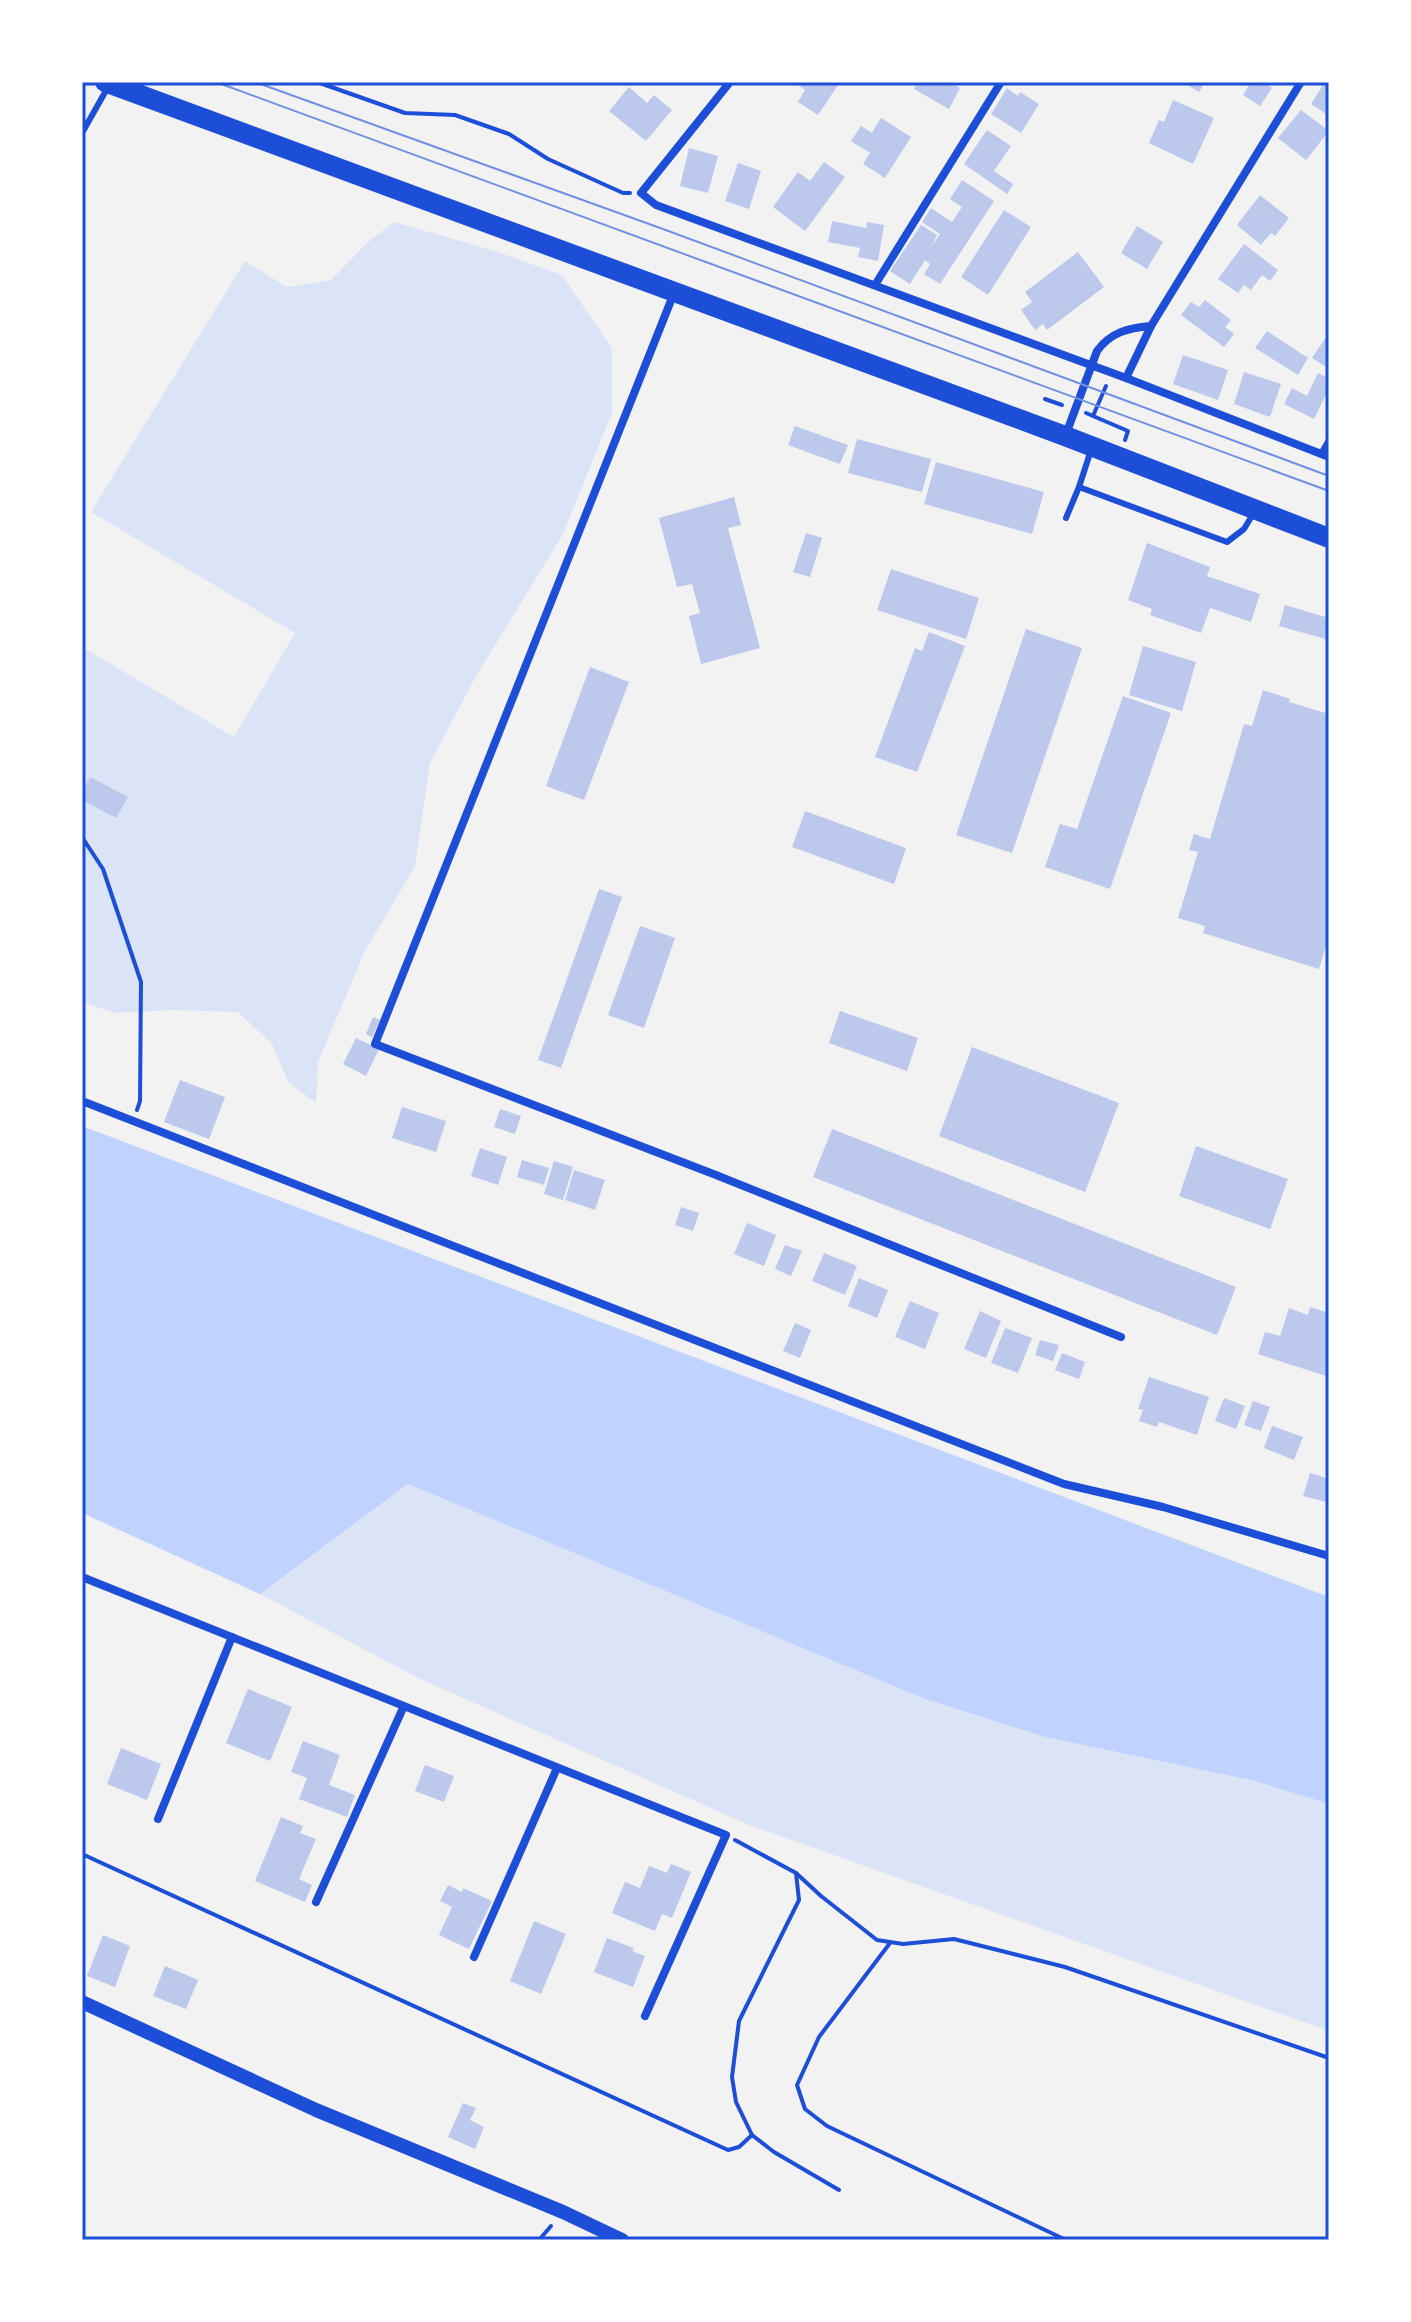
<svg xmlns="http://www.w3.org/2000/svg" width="1411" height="2322" font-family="Lato,sans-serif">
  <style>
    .green { fill: #dbe4f7 }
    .water { fill: #bfd3fe }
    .building { fill: #bdc9ec }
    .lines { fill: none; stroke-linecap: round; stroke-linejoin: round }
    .path { stroke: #1d4ed8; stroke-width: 4 }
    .service { stroke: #1d4ed8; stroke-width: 6 }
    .minor { stroke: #1d4ed8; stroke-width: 8 }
    .tertiary { stroke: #1d4ed8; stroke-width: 14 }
    .primary { stroke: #1d4ed8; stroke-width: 20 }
    .tram { stroke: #7290e2; stroke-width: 2 }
    .neatline { fill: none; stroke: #1d4ed8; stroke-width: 3 }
  </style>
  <rect width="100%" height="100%" fill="#f2f2f2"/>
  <!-- green -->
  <g class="green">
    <polygon points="394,222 498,252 562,275 612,348 612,413 562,536 476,676 430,763 415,866 365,951 318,1062 316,1103 288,1082 272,1044 238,1012 173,1010 115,1013 82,1002 82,647 234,737 295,633 91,512 245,261 287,287 331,280 368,242"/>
    <polygon points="408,1484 925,1699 1045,1737 1255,1781 1329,1804 1329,2031 749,1825 418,1678 260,1594"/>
  </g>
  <!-- water -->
  <polygon class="water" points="82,1126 1329,1597 1329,1804 1255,1781 1045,1737 925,1699 408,1484 260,1594 82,1513"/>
  <!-- building -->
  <g class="building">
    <polygon points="794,82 840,82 818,115 798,102 805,90"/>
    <polygon points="918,82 948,82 960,88 949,109 914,89"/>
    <polygon points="1182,82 1205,82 1199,92"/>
    <polygon points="1251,82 1263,82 1272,88 1260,106 1243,95"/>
    <polygon points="1325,82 1329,82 1329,116 1311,104"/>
    <polygon points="629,87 647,103 654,95 672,110 646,141 609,111"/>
    <polygon points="1007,88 1018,96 1020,92 1039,104 1021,133 991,114"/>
    <polygon points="1173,100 1214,118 1193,164 1149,143 1159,120 1164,122"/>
    <polygon points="1301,110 1329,131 1306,160 1278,138"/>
    <polygon points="881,118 911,137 885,178 863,164 870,153 851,141 861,126 872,133"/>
    <polygon points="987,130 1011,146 994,171 1013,184 1007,194 964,164"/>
    <polygon points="689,148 718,156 708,193 680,186"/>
    <polygon points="824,162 845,177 805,231 773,207 798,172 810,181"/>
    <polygon points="738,163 761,171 749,209 725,201"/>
    <polygon points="962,180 994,201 940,284 924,274 930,264 925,260 910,284 890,271 921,225 937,235 932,246 940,234 922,222 931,208 952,222 962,207 950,199"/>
    <polygon points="1260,195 1289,218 1275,236 1271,233 1261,245 1237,225"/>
    <polygon points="1004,210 1031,227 988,295 961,277"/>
    <polygon points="832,221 866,228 867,222 884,225 878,261 858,257 860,248 828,242"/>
    <polygon points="1137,226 1163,242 1147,269 1121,253"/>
    <polygon points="1244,244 1278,270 1270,281 1262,275 1251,290 1244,285 1238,293 1218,279"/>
    <polygon points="1078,252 1104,287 1047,330 1043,324 1035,330 1021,310 1032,302 1025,292"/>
    <polygon points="1205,300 1231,320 1225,327 1234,334 1224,347 1181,315 1191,302 1199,307"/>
    <polygon points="1267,331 1308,358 1298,375 1255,348"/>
    <polygon points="1326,337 1329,339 1329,369 1312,358"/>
    <polygon points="1183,355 1228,370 1218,400 1173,384"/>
    <polygon points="1244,372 1281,384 1270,417 1234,404"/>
    <polygon points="1318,373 1329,379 1329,388 1314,419 1284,404 1292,388 1307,396"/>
    <polygon points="795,426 848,445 840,464 788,445"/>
    <polygon points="857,439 931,459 922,492 848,473"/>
    <polygon points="936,462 1044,492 1032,534 924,504"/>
    <polygon points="734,497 741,525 728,528 760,648 701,664 689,616 700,613 692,584 677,587 659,518"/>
    <polygon points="806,533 822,538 810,577 793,572"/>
    <polygon points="1147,543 1210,567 1207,576 1260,594 1251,622 1210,608 1201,633 1150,615 1152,609 1128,600"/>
    <polygon points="891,569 979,598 966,639 877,610"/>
    <polygon points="1285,605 1329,618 1329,640 1279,626"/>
    <polygon points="1026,629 1082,648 1012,853 956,835"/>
    <polygon points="929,632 965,646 917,772 875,757 915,648 922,651"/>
    <polygon points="1143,646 1196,662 1182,711 1129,695"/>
    <polygon points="590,667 629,682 584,800 546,786"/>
    <polygon points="1263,690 1290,699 1289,702 1329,714 1329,935 1319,969 1203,933 1205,926 1178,918 1198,852 1189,850 1194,834 1210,839 1244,724 1252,726"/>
    <polygon points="1123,696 1171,713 1110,889 1045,867 1060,824 1077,829"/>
    <polygon points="90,777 128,797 116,818 82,800 82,793"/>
    <polygon points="805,811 906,848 894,884 792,847"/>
    <polygon points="599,889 622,897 561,1068 538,1060"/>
    <polygon points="640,926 675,938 644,1028 608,1015"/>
    <polygon points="840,1011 918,1038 907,1071 829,1043"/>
    <polygon points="373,1017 380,1020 372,1037 366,1034"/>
    <polygon points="356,1038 379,1049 366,1076 343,1064"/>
    <polygon points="972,1047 1119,1103 1085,1192 939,1136"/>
    <polygon points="180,1080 225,1097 209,1139 164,1122"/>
    <polygon points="402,1107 446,1121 436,1152 392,1138"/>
    <polygon points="500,1109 521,1116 515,1134 494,1127"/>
    <polygon points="832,1129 1236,1287 1217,1335 813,1177"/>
    <polygon points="1196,1146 1288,1179 1270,1229 1179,1196"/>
    <polygon points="480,1148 507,1157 498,1185 471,1176"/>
    <polygon points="522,1160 549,1168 544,1185 517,1177"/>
    <polygon points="554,1161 573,1167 563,1200 544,1194"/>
    <polygon points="574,1170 605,1180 595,1210 565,1200"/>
    <polygon points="681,1207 699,1213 693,1231 675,1225"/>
    <polygon points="747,1223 776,1235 764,1266 734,1254"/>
    <polygon points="785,1245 802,1251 791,1276 775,1269"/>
    <polygon points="824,1253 857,1266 845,1295 812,1281"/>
    <polygon points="859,1278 888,1290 877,1318 848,1306"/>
    <polygon points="910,1301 939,1313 925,1349 895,1337"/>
    <polygon points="1310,1307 1329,1313 1329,1377 1258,1354 1265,1332 1280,1336 1289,1308 1308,1315"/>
    <polygon points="980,1311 1001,1321 986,1358 964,1349"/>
    <polygon points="795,1323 811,1330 800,1358 783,1351"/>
    <polygon points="1005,1328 1032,1338 1018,1373 991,1363"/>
    <polygon points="1040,1340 1059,1345 1053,1361 1035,1355"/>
    <polygon points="1062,1353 1085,1362 1079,1379 1055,1370"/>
    <polygon points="1149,1377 1209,1397 1197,1435 1159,1422 1157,1427 1139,1421 1143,1410 1138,1409"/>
    <polygon points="1224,1398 1245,1406 1236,1429 1215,1421"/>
    <polygon points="1253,1401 1270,1407 1261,1431 1244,1425"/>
    <polygon points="1272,1426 1303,1437 1294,1460 1264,1448"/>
    <polygon points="1310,1473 1329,1479 1326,1502 1303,1496"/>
    <polygon points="248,1689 292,1707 270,1761 226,1743"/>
    <polygon points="303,1741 340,1755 329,1785 355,1795 347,1817 299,1799 307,1778 291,1772"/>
    <polygon points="121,1748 161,1764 147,1800 107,1784"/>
    <polygon points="425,1765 454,1776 444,1802 415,1791"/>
    <polygon points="281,1817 303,1826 300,1833 316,1839 299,1879 312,1885 305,1902 255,1881"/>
    <polygon points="671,1864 691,1872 672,1918 662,1914 655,1931 612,1913 625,1882 640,1888 649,1866 667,1873"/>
    <polygon points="448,1885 462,1892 463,1888 492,1901 469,1949 439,1935 452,1907 440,1901"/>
    <polygon points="534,1921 566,1934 541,1994 510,1981"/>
    <polygon points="103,1935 130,1946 115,1987 87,1976"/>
    <polygon points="607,1938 634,1948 632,1951 645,1956 633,1987 594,1972"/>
    <polygon points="165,1966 198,1980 186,2009 153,1996"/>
    <polygon points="463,2103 476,2108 470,2120 484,2127 475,2149 448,2137"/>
  </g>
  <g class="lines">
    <!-- path -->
    <g class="path">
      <polyline points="317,82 405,113 455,115 509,134 548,159 623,193 630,193"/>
      <polyline points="1045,399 1062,405"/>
      <polyline points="1086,413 1128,431 1125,440"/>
      <polyline points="1093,416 1106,386"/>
      <polyline points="82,837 103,869 141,982 140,1101 137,1110"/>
      <polyline points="735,1840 796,1873 821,1896 877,1940 903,1944 954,1939 1065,1967 1329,2058"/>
      <polyline points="82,1854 728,2150 739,2147 752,2135"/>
      <polyline points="796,1873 799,1900 739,2021 732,2077 736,2102 752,2135 774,2152 839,2190"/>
      <polyline points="890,1943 819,2037 797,2085 805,2109 827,2126 1066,2240"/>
      <polyline points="539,2240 551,2226"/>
    </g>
    <!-- service -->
    <g class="service">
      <polyline points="82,133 108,87"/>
      <polyline points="1079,487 1227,542 1244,529 1253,514"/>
      <polyline points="1066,518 1079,487 1091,450"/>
    </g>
    <!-- minor -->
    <g class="minor">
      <polyline points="730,82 641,193 656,205 1126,378 1329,457"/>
      <polyline points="875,285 1001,82"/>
      <polyline points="674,293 375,1044 716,1175 1121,1337"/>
      <polyline points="1126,378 1151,326 1301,82"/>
      <path d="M 1066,434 L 1097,351 C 1111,332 1128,328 1151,326"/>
      <polyline points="1322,454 1329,442"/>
      <polyline points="82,1101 1064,1484 1163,1507 1329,1556"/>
      <polyline points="82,1577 726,1835 645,2016"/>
      <polyline points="158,1819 232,1637"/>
      <polyline points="316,1902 403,1708"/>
      <polyline points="474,1957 557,1768"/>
    </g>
    <!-- tertiary -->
    <polyline class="tertiary" points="82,2002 316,2110 563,2212 622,2240"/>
    <!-- primary -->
    <polyline class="primary" points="105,82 1065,436 1329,538"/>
    <!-- tram -->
    <g class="tram">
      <polyline points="216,82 1329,491"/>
      <polyline points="255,82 663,229 1329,476"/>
    </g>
  </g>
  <!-- border -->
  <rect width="1411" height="2322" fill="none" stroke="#ffffff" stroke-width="168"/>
  <rect x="84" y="84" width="1243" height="2154" class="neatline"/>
</svg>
